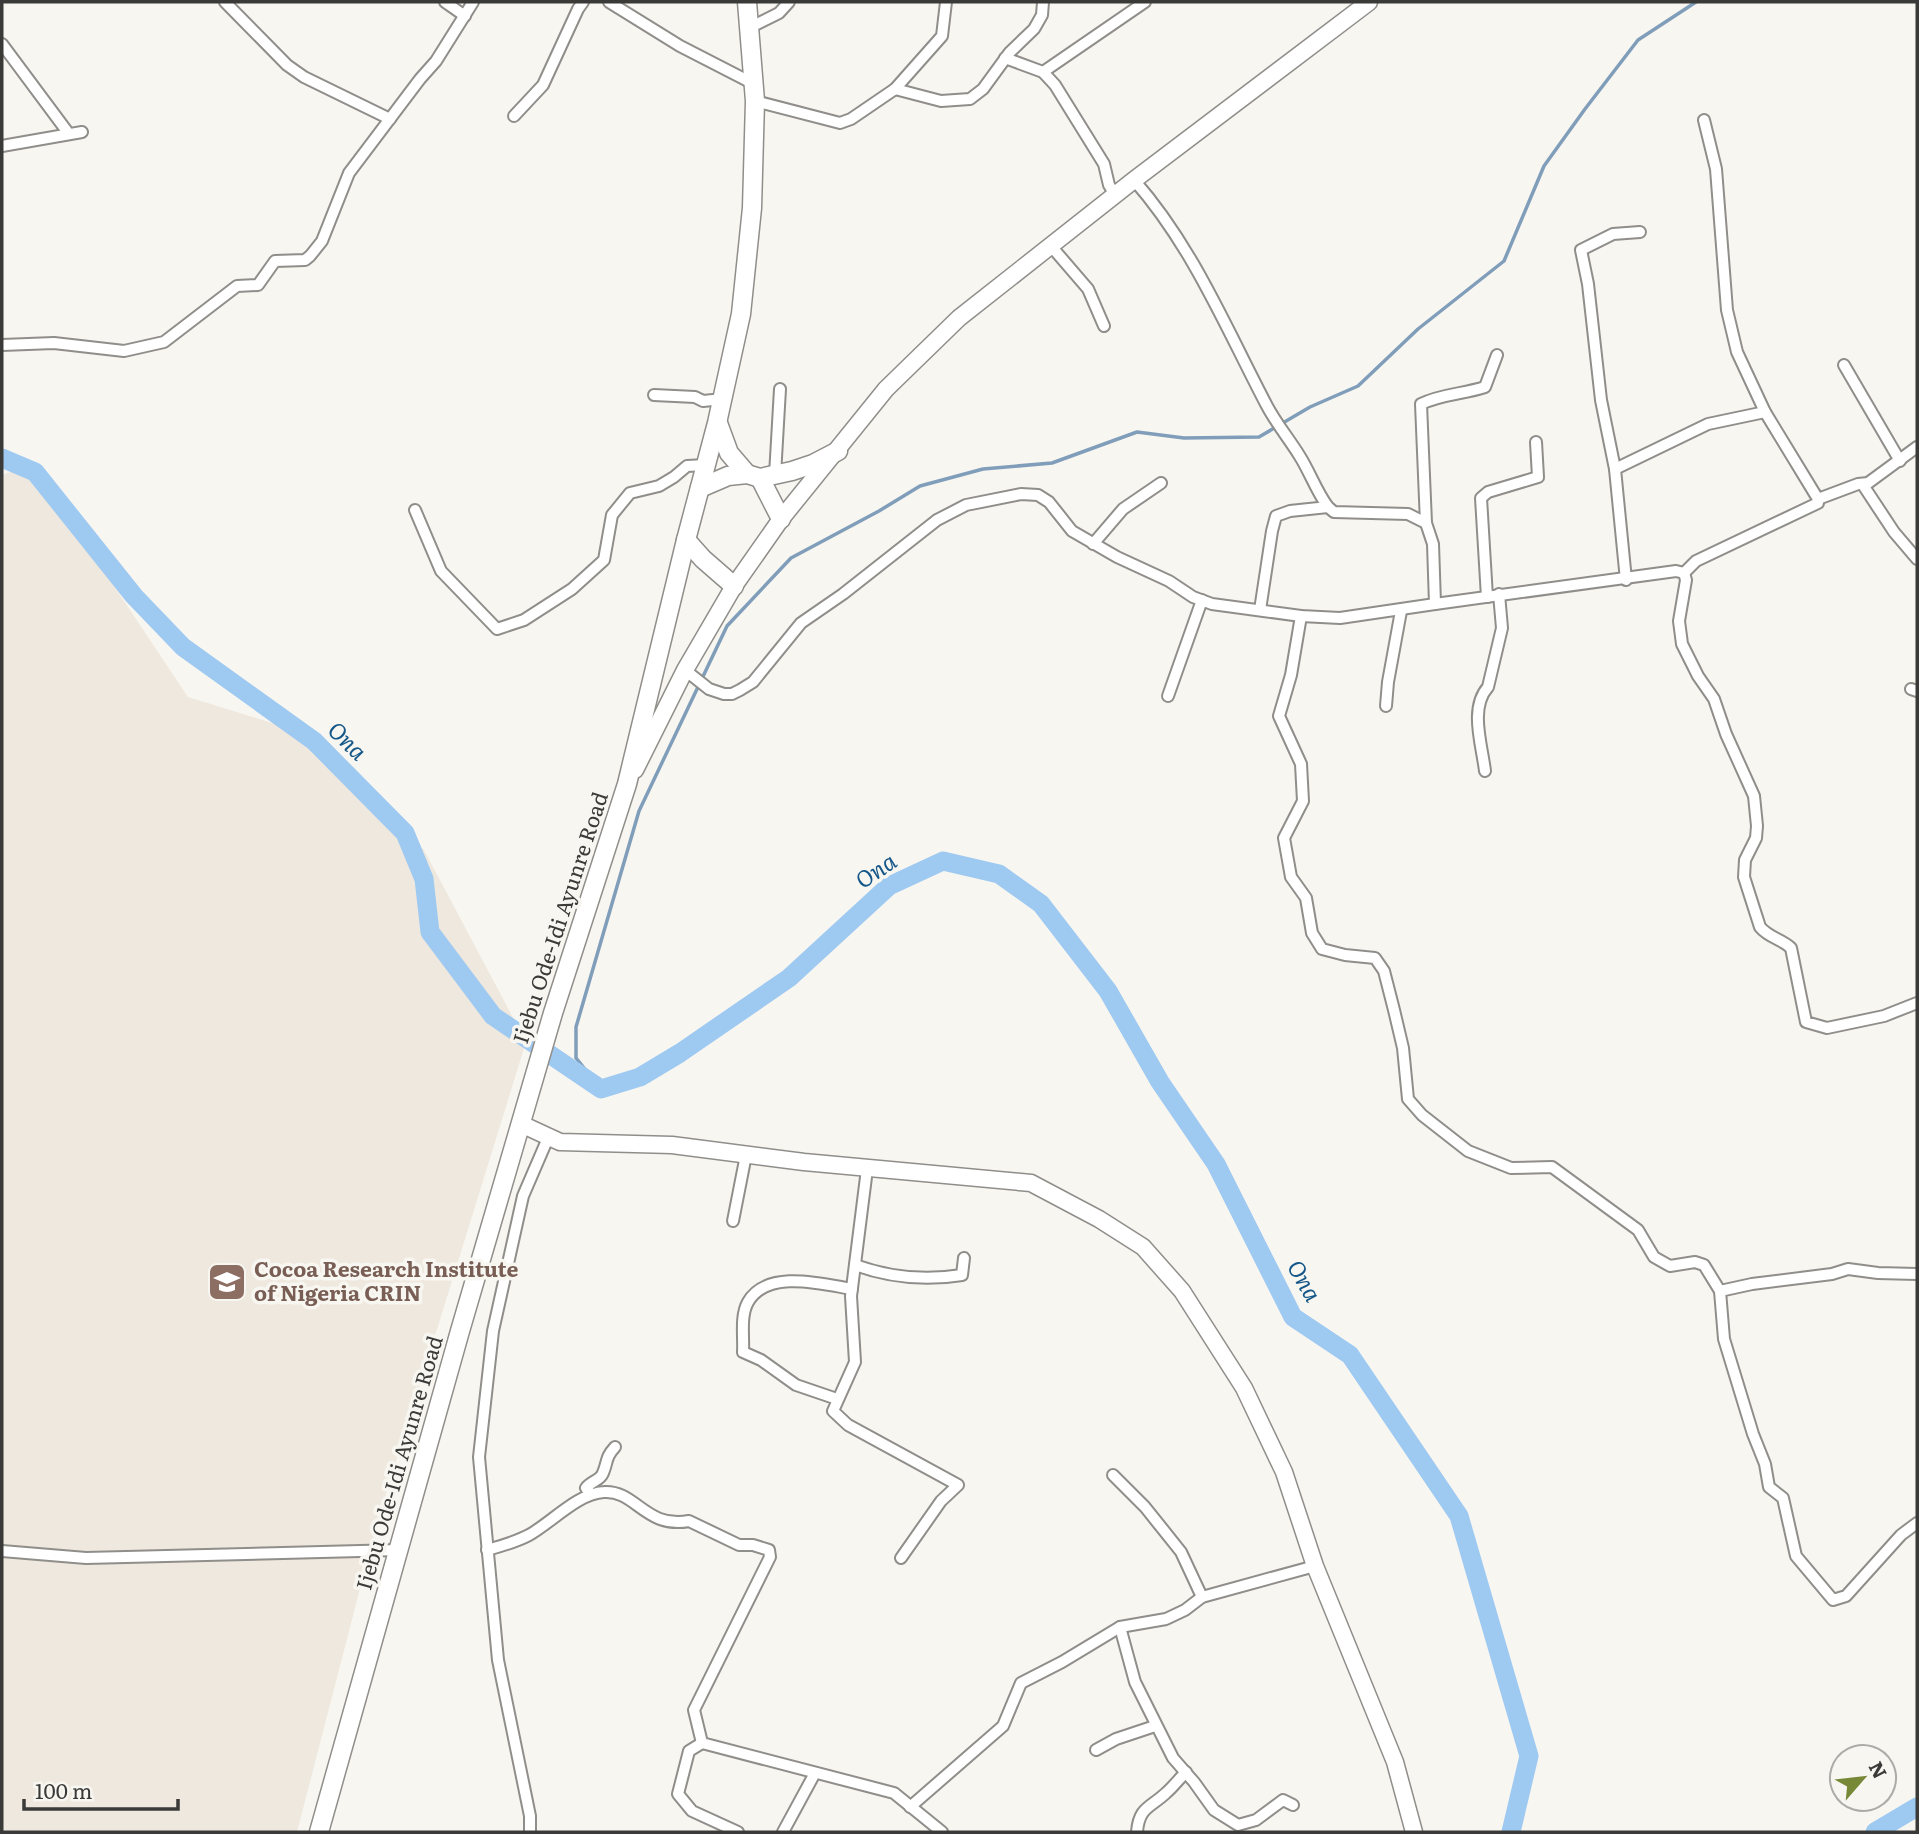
<svg xmlns="http://www.w3.org/2000/svg" width="1919" height="1834" font-family="Literata,serif">
  <style>
    .built { fill: #eee8de }
    .lines { fill: none; stroke-linecap: round; stroke-linejoin: round }
    .stream { stroke: #809eba; stroke-width: 3.5 }
    .river { stroke: #9ec9f1; stroke-width: 19 }
    .street-casing { stroke: #908e8a; stroke-width: 14 }
    .secondary-casing { stroke: #908e8a; stroke-width: 19 }
    .primary-casing { stroke: #908e8a; stroke-width: 21 }
    .street { stroke: #fff; stroke-width: 10 }
    .secondary { stroke: #fff; stroke-width: 16 }
    .primary { stroke: #fff; stroke-width: 18 }
    .labels { text-anchor: middle; stroke-width: 7; stroke-linejoin: round; paint-order: stroke }
    .street-label { font-size: 21px; fill: #3a3a38; stroke: #f8f6f1 }
    .education-label { font-size: 21px; font-weight: bold; fill: #785e54; stroke: #f8f6f1; text-anchor: start }
    .water-label { font-size: 23px; font-style: italic; fill: #145788; stroke: #f8f6f1 }
  </style>
  <rect width="100%" height="100%" fill="#f8f6f1"/>
  <!-- built -->
  <polygon class="built" points="22,468 96,559 188,697 320,738 424,850 526,1042 377,1523 297,1832 2,1832 2,475"/>
  <g class="lines">
    <!-- stream -->
    <polyline class="stream" points="601,1089 576,1058 576,1027 639,811 727,626 791,558 879,511 920,486 983,469 1052,463 1137,432 1184,438 1259,437 1310,407 1358,386 1418,329 1504,261 1544,166 1585,109 1638,40 1696,2"/>
    <!-- river -->
    <g class="river">
      <polyline points="2,458 35,472 134,596 183,647 314,741 405,833 424,879 430,932 493,1016 601,1089 640,1077 680,1053 789,978 889,886 943,861 999,874 1041,904 1108,991 1160,1082 1216,1164 1293,1317 1350,1355 1459,1516 1529,1756 1511,1832"/>
      <polyline points="1875,1832 1917,1807"/>
    </g>
    <defs>
      <g id="street">
        <polyline points="225,2 287,65 304,77 390,119"/>
        <polyline points="445,2 465,16"/>
        <polyline points="609,2 680,46 754,84"/>
        <polyline points="749,28 779,13 789,2"/>
        <polyline points="2,44 69,134"/>
        <polyline points="1005,58 1043,72 1055,85 1104,164 1109,185 1115,195"/>
        <polyline points="1043,72 1145,2"/>
        <polyline points="895,89 941,101 970,99 983,89 1010,52 1034,29 1042,15 1043,2"/>
        <polyline points="755,101 840,123 851,119 895,89 942,36 946,2"/>
        <polyline points="514,116 543,85 578,9 583,2"/>
        <polyline points="1704,120 1716,169 1727,310 1737,352 1765,412 1818,499"/>
        <polyline points="2,146 82,132"/>
        <polyline points="1051,246 1088,289 1104,326"/>
        <polyline points="2,345 54,343 124,351 164,342 237,286 258,285 275,261 305,260 310,256 322,241 349,173 420,79 436,61 473,2"/>
        <polyline points="1844,365 1900,461"/>
        <polyline points="654,395 695,397 703,401 723,399"/>
        <polyline points="1615,469 1601,400 1588,284 1581,250 1613,234 1640,232"/>
        <polyline points="775,475 780,389"/>
        <polyline points="1863,485 1894,532 1917,559"/>
        <polyline points="415,510 441,571 497,629 524,620 572,589 604,560 612,515 630,493 659,486 674,477 687,466 706,465"/>
        <path d="M 1426,523 L 1421,404 C 1441,394 1464,394 1485,387 L 1497,355"/>
        <polyline points="1093,544 1123,509 1161,483"/>
        <polyline points="1684,573 1696,561 1818,503 1818,499 1858,484 1868,483 1917,447"/>
        <polyline points="1626,580 1615,469 1708,424 1765,412"/>
        <polyline points="1487,597 1481,498 1488,492 1538,477 1536,442"/>
        <path d="M 1435,604 L 1676,571 L 1684,573 L 1686,580 L 1679,621 L 1682,644 L 1698,676 L 1714,699 L 1726,734 L 1754,796 L 1757,826 L 1756,838 L 1745,860 L 1744,877 L 1760,927 C 1769,938 1782,939 1791,948 L 1806,1022 L 1827,1028 L 1884,1016 L 1917,1003"/>
        <polyline points="1260,610 1272,531 1276,516 1290,511 1328,507"/>
        <polyline points="1301,616 1291,675 1279,716 1301,764 1303,801 1284,838 1291,877 1306,898 1312,933 1322,949 1345,955 1375,958 1384,971 1394,1010 1403,1048 1408,1099 1422,1115 1468,1151 1511,1168 1552,1167 1638,1230 1654,1257 1670,1266 1695,1262 1704,1265 1720,1291 1724,1339 1753,1434 1765,1464 1769,1487 1783,1498 1796,1556 1833,1600 1846,1596 1901,1535 1917,1523"/>
        <path d="M 685,670 L 709,689 L 724,694 L 732,694 L 740,690 L 753,682 L 801,623 L 843,594 L 937,520 L 966,505 L 1021,494 L 1038,495 L 1049,502 L 1072,531 L 1117,557 L 1169,581 L 1193,597 L 1212,604 L 1301,616 L 1340,618 L 1435,604 L 1433,544 L 1426,523 L 1408,514 L 1334,512 L 1328,507 C 1316,491 1310,472 1299,455 C 1289,439 1276,423 1267,406 C 1226,328 1193,247 1134,180"/>
        <polyline points="1911,689 1917,691"/>
        <polyline points="1168,696 1202,600"/>
        <polyline points="1386,706 1388,682 1401,611"/>
        <path d="M 1485,771 C 1482,745 1469,708 1488,687 L 1502,628 L 1499,594"/>
        <polyline points="867,1169 851,1296 855,1362 833,1411 848,1425 958,1485 941,1501 901,1558"/>
        <polyline points="733,1221 746,1155"/>
        <path d="M 855,1265 C 891,1278 925,1281 962,1275 L 964,1258"/>
        <polyline points="1720,1291 1752,1284 1832,1274 1848,1269 1878,1273 1917,1274"/>
        <path d="M 837,1399 L 796,1385 L 761,1360 L 743,1352 C 744,1337 740,1316 748,1302 C 767,1269 822,1284 852,1289"/>
        <polyline points="1113,1475 1145,1507 1181,1552 1202,1597"/>
        <path d="M 591,1494 L 586,1488 C 591,1481 600,1481 603,1473 C 608,1461 605,1458 615,1447"/>
        <path d="M 487,1550 C 501,1546 516,1542 529,1535 C 551,1523 578,1493 604,1492 C 636,1490 645,1529 689,1521 L 739,1545 L 753,1545 L 769,1550 L 770,1557 L 694,1710 L 702,1743 L 894,1793 L 942,1832"/>
        <polyline points="2,1551 86,1558 399,1550"/>
        <polyline points="1120,1627 1135,1682 1173,1758 1194,1782 1214,1810 1238,1825 1256,1820 1283,1800 1293,1805"/>
        <polyline points="702,1743 689,1751 678,1794 692,1811 738,1832"/>
        <polyline points="1096,1750 1116,1739 1155,1726"/>
        <polyline points="910,1807 1003,1726 1021,1683 1062,1662 1120,1627 1166,1619 1185,1610 1202,1597 1315,1566"/>
        <polyline points="530,1832 530,1816 498,1660 479,1457 493,1331 523,1196 548,1138"/>
        <polyline points="783,1832 815,1773"/>
        <path d="M 1137,1832 C 1139,1807 1150,1808 1166,1793 C 1173,1787 1179,1779 1186,1772"/>
      </g>
      <g id="secondary">
        <polyline points="635,770 685,670 734,586 781,519 886,389 959,318 1134,180 1369,2"/>
        <polyline points="521,1124 560,1142 672,1145 804,1162 1031,1183 1099,1219 1143,1247 1182,1291 1244,1388 1284,1472 1315,1566 1395,1762 1414,1832"/>
      </g>
      <g id="primary">
        <polyline points="718,423 729,453 747,474"/>
        <polyline points="760,478 781,519"/>
        <polyline points="700,488 728,476 747,474 760,478 792,471 813,464 838,451"/>
        <polyline points="686,540 703,559 734,586"/>
        <polyline points="319,1832 460,1331 553,1013 627,784 686,540 717,423 741,314 752,208 755,101 747,2"/>
      </g>
    </defs>
    <!-- street casing -->
    <use href="#street" class="street-casing"/>
    <!-- secondary casing -->
    <use href="#secondary" class="secondary-casing"/>
    <!-- primary casing -->
    <use href="#primary" class="primary-casing"/>
    <!-- street -->
    <use href="#street" class="street"/>
    <!-- secondary -->
    <use href="#secondary" class="secondary"/>
    <!-- primary -->
    <use href="#primary" class="primary"/>
  </g>
  <!-- icons -->
  <defs>
    <symbol id="school-square" viewBox="-11 -11 22 22"><rect x="-9" y="-9" width="18" height="18" rx="4" fill="#8d6e63" stroke="#f8f6f1"/><path d="M0-5L7-2L0 1L-7-2ZM-4 1L0 2.5L4 1V4Q0 6-4 4Z" fill="#fff"/></symbol>
  </defs>
  <g fill-rule="evenodd">
    <use href="#school-square" x="205" y="1260" width="44" height="44"/>
  </g>
  <g class="labels">
    <!-- street labels -->
    <g class="street-label">
      <text transform="translate(561 918) rotate(-72)" y="7">Ijebu Ode-Idi Ayunre Road</text>
      <text transform="translate(400 1463) rotate(-74)" y="7">Ijebu Ode-Idi Ayunre Road</text>
    </g>
    <!-- education labels -->
    <g class="education-label">
      <text x="254" y="1277">Cocoa Research Institute<tspan x="254" dy="24">of Nigeria CRIN</tspan></text>
    </g>
    <!-- water labels -->
    <g class="water-label">
      <text transform="translate(347 741) rotate(44)" y="8">Ona</text>
      <text transform="translate(876 871) rotate(-34)" y="8">Ona</text>
      <text transform="translate(1304 1281) rotate(60)" y="8">Ona</text>
    </g>
  </g>
  <!-- border -->
  <rect width="1919" height="1834" fill="none" stroke="#3a3a38" stroke-width="7"/>
  <!-- north arrow -->
  <g transform="translate(1863 1778) rotate(62)"><circle r="33" fill="#f8f6f1" stroke="#acaba7" stroke-width="2"/>
  <path d="M0-5L12 26L0 18L-12 26Z" fill="#778837"/>
  <text y="-10" font-size="19" font-weight="bold" text-anchor="middle" fill="#3a3a38">N</text>
  </g>
  <!-- scale -->
  <path d="M24 1799v10h154v-10" fill="none" stroke="#3a3a38" stroke-width="3.5"/>
  <text x="35" y="1799" font-size="21" fill="#3a3a38" stroke="#f8f6f1" stroke-width="5" paint-order="stroke">100 m</text>
</svg>
